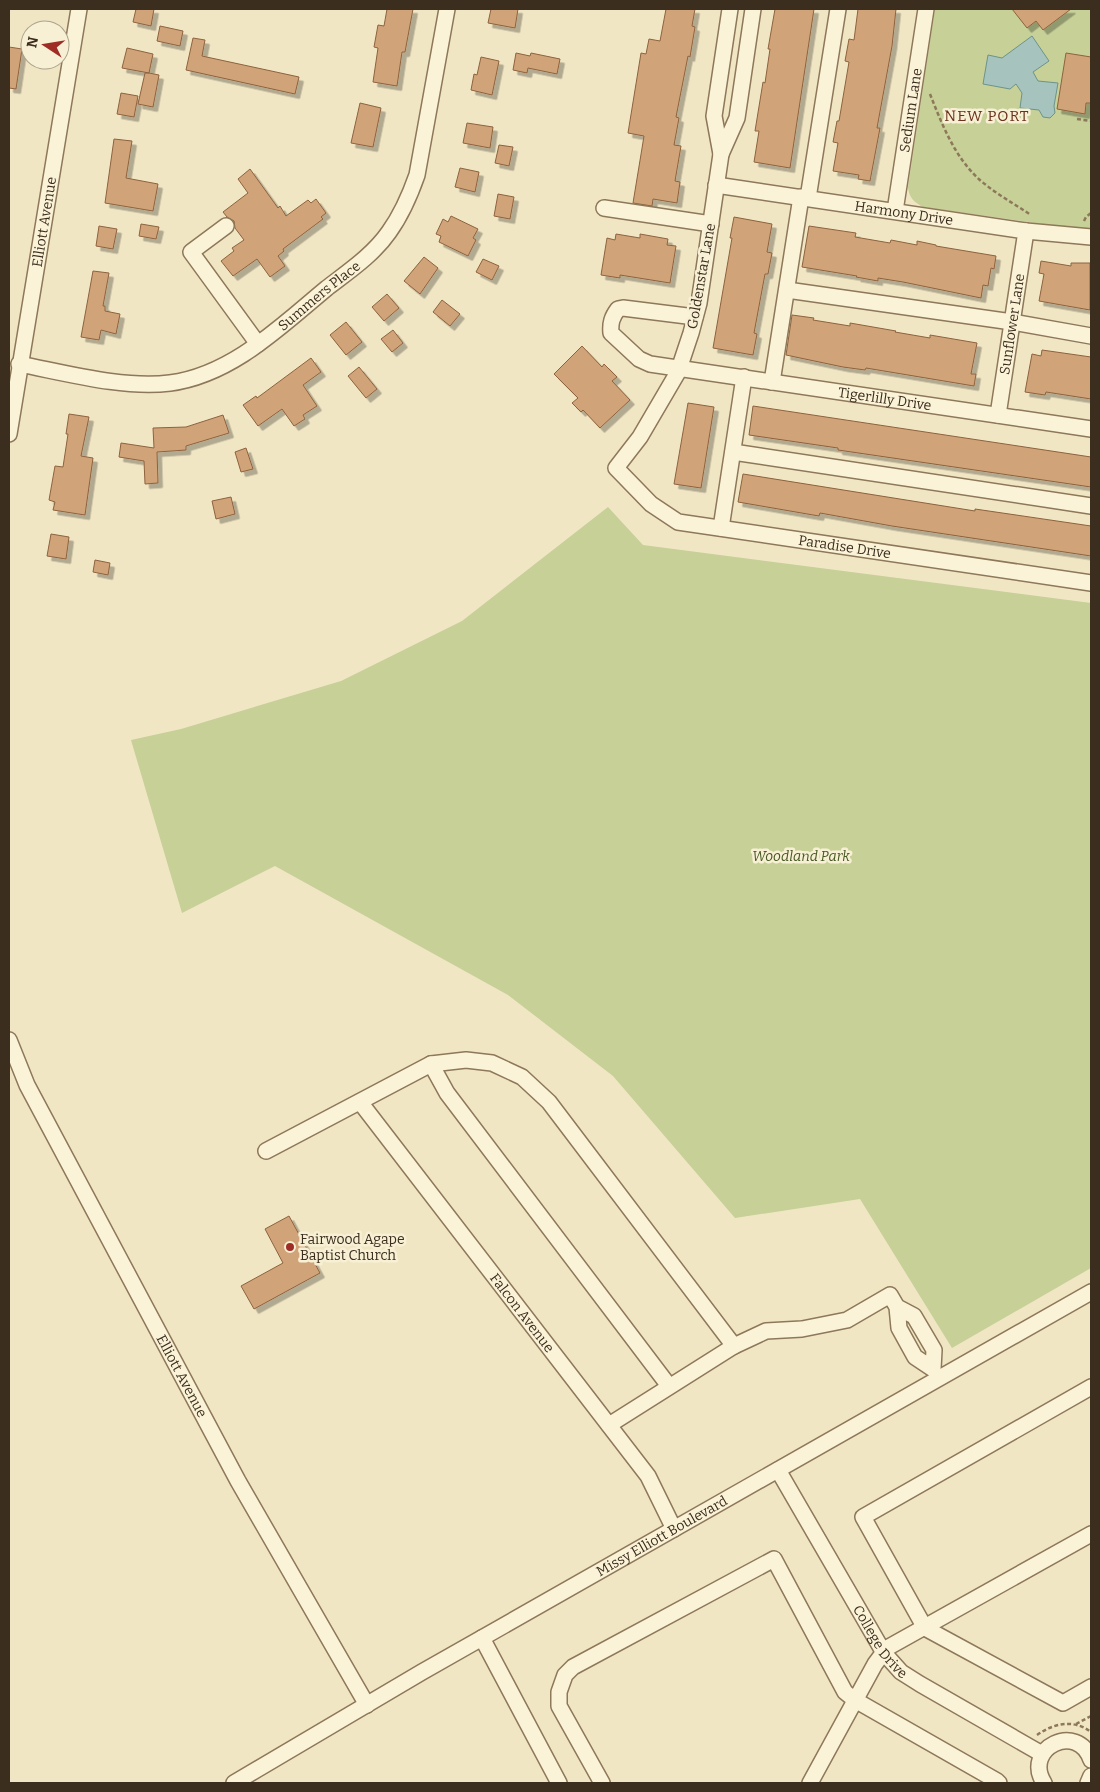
<svg xmlns="http://www.w3.org/2000/svg" width="1100" height="1792" font-family="Bitter,serif">
  <style>
    .green { fill: #c6d097 }
    .water { fill: #a6c4bd; stroke: #6c938c }
    .building { fill: #d1a378; stroke: #8d623e; filter: url(#shadow) }
    .lines { fill: none; stroke-linecap: round; stroke-linejoin: round }
    .minor-casing { stroke: #8d7859; stroke-width: 18 }
    .path { stroke: #8d7859; stroke-width: 2.5; stroke-dasharray: 4 2.5; stroke-linecap: butt }
    .minor { stroke: #fbf3d8; stroke-width: 15 }
    .poi-dot { fill: #9f2d26; stroke: #f7f0d5; stroke-width: 2 }
    .labels { text-anchor: middle; stroke-width: 5; stroke-linejoin: round; paint-order: stroke }
    .street-label { font-size: 14px; fill: #3c2e1e; stroke: #f7f0d5 }
    .park-label { font-size: 14px; font-style: italic; fill: #485924; stroke: #f7f0d5 }
    .poi-label { font-size: 14px; fill: #3c2e1e; stroke: #f7f0d5; text-anchor: start }
    .neighbourhood-label { font-size: 15px; letter-spacing: 1px; fill: #6b311b; stroke: #f7f0d5 }
  </style>
  <defs>
    <filter id="shadow"><feDropShadow dx="4.5" dy="4.5" stdDeviation="0" flood-color="#0004"/></filter>
  </defs>
  <rect width="100%" height="100%" fill="#f1e6c4"/>
  <!-- green -->
  <g class="green">
    <path d="M 935,9 L 1091,9 L 1091,229 L 1077,229 L 923,207 C 914,202 909,198 908,187 Z"/>
    <polygon points="608,507 643,545 1091,603 1091,1268 952,1348 860,1199 735,1218 613,1076 508,995 275,866 182,913 131,740 181,729 341,681 462,621"/>
  </g>
  <!-- water -->
  <polygon class="water" points="1032,36 1049,61 1033,72 1038,81 1058,83 1054,106 1055,113 1050,118 1043,117 1039,110 1020,108 1022,93 1016,84 1010,89 983,84 988,55 1002,58"/>
  <!-- building -->
  <g class="building">
    <polygon points="136,9 154,9 151,26 133,22"/>
    <polygon points="387,9 413,9 405,52 402,52 397,86 373,82 378,48 374,47 378,25 384,26"/>
    <polygon points="491,9 518,9 515,28 488,23"/>
    <polygon points="666,9 695,9 692,26 695,27 690,57 688,56 676,117 679,118 674,145 681,146 675,181 680,182 677,203 653,199 652,206 633,203 644,136 628,133 641,53 646,54 649,39 660,41"/>
    <polygon points="775,9 814,9 790,168 754,162 759,131 755,131 763,82 765,83 770,49 768,49"/>
    <polygon points="858,9 896,9 892,46 877,128 880,128 870,181 858,179 859,175 833,171 838,143 833,142 837,121 839,121 849,62 845,61 849,39 854,40"/>
    <polygon points="1012,9 1071,9 1043,30 1036,21 1027,28"/>
    <polygon points="160,26 183,31 180,46 157,41"/>
    <polygon points="193,38 205,40 202,56 299,77 295,94 186,70"/>
    <polygon points="9,47 22,49 16,89 9,88"/>
    <polygon points="127,48 153,54 149,73 159,75 153,107 138,104 145,73 149,73 122,68"/>
    <polygon points="516,53 530,56 531,53 560,59 557,74 528,68 527,73 513,70"/>
    <polygon points="1066,53 1091,57 1091,103 1086,103 1085,114 1057,109"/>
    <polygon points="481,57 499,61 492,95 471,90 474,74 477,75"/>
    <polygon points="121,93 138,96 134,117 117,114"/>
    <polygon points="360,103 381,108 373,147 351,143"/>
    <polygon points="467,123 493,127 490,148 463,143"/>
    <polygon points="114,139 132,141 126,178 158,184 153,211 105,203"/>
    <polygon points="499,145 513,147 509,166 495,163"/>
    <polygon points="460,168 479,172 475,192 455,187"/>
    <polygon points="250,169 278,208 280,206 286,216 308,200 311,203 316,199 326,213 321,217 323,219 283,249 284,251 278,256 285,266 270,277 257,259 233,276 221,261 234,251 232,248 244,240 235,228 234,221 227,217 223,212 248,193 238,179"/>
    <polygon points="498,194 514,197 510,219 494,216"/>
    <polygon points="451,216 478,229 473,238 476,240 468,256 439,242 441,236 436,234 443,219 448,222"/>
    <polygon points="734,217 772,224 767,252 772,253 768,274 765,274 754,333 757,334 753,355 713,348 732,238 730,238"/>
    <polygon points="141,224 159,227 156,239 139,236"/>
    <polygon points="99,226 117,229 113,249 96,246"/>
    <polygon points="809,226 856,233 855,237 890,243 891,240 917,245 917,241 936,245 936,246 996,256 994,269 991,268 988,286 983,285 981,298 903,282 878,278 878,281 856,277 857,276 802,267"/>
    <polygon points="616,234 640,238 640,234 668,239 667,245 676,246 670,283 620,275 620,278 601,275 607,238 615,240"/>
    <polygon points="424,257 438,268 420,294 404,281"/>
    <polygon points="483,259 499,266 492,280 476,272"/>
    <polygon points="1041,261 1071,266 1071,263 1090,263 1090,310 1039,301 1044,274 1039,273"/>
    <polygon points="93,271 109,273 103,306 105,306 105,311 120,314 116,334 101,330 99,340 81,337"/>
    <polygon points="387,294 399,308 384,321 372,307"/>
    <polygon points="442,300 460,314 450,326 433,312"/>
    <polygon points="792,315 814,318 813,320 850,326 850,323 896,331 895,332 930,338 930,335 977,343 971,374 976,374 974,386 866,368 865,370 843,367 786,355"/>
    <polygon points="346,322 362,342 346,355 330,335"/>
    <polygon points="393,330 403,343 392,352 381,339"/>
    <polygon points="582,346 602,367 604,364 617,377 612,381 630,400 600,428 583,410 581,412 572,403 578,398 554,374"/>
    <polygon points="1042,350 1091,357 1091,399 1046,392 1045,395 1025,392 1032,354 1041,356"/>
    <polygon points="311,358 321,372 303,385 317,406 303,415 305,419 294,426 282,409 258,426 243,405 256,396 257,398"/>
    <polygon points="359,367 377,389 366,398 348,376"/>
    <polygon points="688,403 714,407 701,488 674,484"/>
    <polygon points="753,406 1091,457 1091,487 838,450 838,448 749,435"/>
    <polygon points="69,414 89,417 81,456 93,458 85,515 53,510 55,502 49,500 55,466 63,467 68,434 66,434"/>
    <polygon points="223,415 229,433 186,446 186,450 157,452 158,483 145,484 144,461 119,457 121,443 154,448 153,428 186,427"/>
    <polygon points="246,448 253,469 241,472 235,452"/>
    <polygon points="743,474 975,511 975,509 1091,526 1091,556 892,526 820,513 819,516 738,502"/>
    <polygon points="231,497 235,514 216,519 212,501"/>
    <polygon points="51,534 69,537 66,559 47,556"/>
    <polygon points="95,560 110,563 108,575 93,572"/>
    <polygon points="289,1216 320,1273 254,1309 241,1286 283,1263 265,1229"/>
  </g>
  <g class="lines">
    <defs>
      <g id="minor">
        <path id="s1" d="M 753,9 L 737,118 L 721,154 L 699,303 L 691,333 L 678,372 L 640,437 L 616,468 L 651,504 L 678,522 L 1091,583"/>
        <polyline points="721,154 714,116 730,9"/>
        <path id="s2" d="M 716,185 L 1026,231 L 1091,237"/>
        <polyline points="808,198 838,9"/>
        <polyline points="604,208 711,224"/>
        <path id="s3" d="M 895,211 L 926,9"/>
        <polyline points="226,226 191,252 258,344"/>
        <polyline points="787,290 1012,322 1091,336"/>
        <path id="s4" d="M 695,317 L 623,308 L 618,309 C 612,317 610,323 611,333 L 639,359 L 650,364 L 1091,429"/>
        <path id="s5" d="M 19,364 C 66,373 124,389 170,383 C 232,375 281,326 327,288 C 349,271 373,255 389,232 C 402,214 410,195 417,175 L 447,9"/>
        <polyline points="772,382 801,197"/>
        <path id="s6" d="M 998,415 L 1026,231"/>
        <path id="s7" d="M 9,434 L 79,9"/>
        <polyline points="733,452 1091,506"/>
        <polyline points="721,528 744,377"/>
        <path id="s8" d="M 9,1040 L 27,1085 L 238,1481 L 367,1705"/>
        <polyline points="431,1064 447,1093 669,1386"/>
        <path id="s9" d="M 360,1102 L 648,1476 L 674,1529"/>
        <polyline points="266,1151 431,1064 466,1060 492,1063 522,1077 549,1102 734,1346"/>
        <polyline points="1091,1387 863,1517 925,1628 1063,1703 1091,1687"/>
        <polyline points="609,1425 734,1346 766,1331 802,1329 847,1320 890,1295 897,1307 899,1328 915,1357 933,1369 934,1350 914,1316 897,1307"/>
        <path id="s10" d="M 778,1470 L 884,1653 L 901,1672 L 920,1684 L 1042,1754"/>
        <polyline points="482,1638 559,1783"/>
        <path id="s11" d="M 234,1783 L 422,1672 L 1091,1292"/>
        <polyline points="602,1783 559,1706 559,1692 565,1675 573,1667 774,1559 845,1692 855,1700 997,1781 999,1783"/>
        <polyline points="810,1783 875,1664 887,1648 1091,1534"/>
        <path d="M 1044,1783 C 1022,1748 1078,1721 1091,1760"/>
        <polyline points="1088,1783 1091,1776"/>
      </g>
    </defs>
    <!-- minor casing -->
    <use href="#minor" class="minor-casing"/>
    <!-- path -->
    <g class="path">
      <path d="M 930,94 C 943,127 957,163 986,185 C 1000,196 1016,205 1031,215"/>
      <polyline points="1077,119 1091,121"/>
      <polyline points="1084,221 1086,217 1091,213"/>
      <polyline points="1076,1724 1091,1716"/>
      <path d="M 1037,1735 C 1054,1723 1074,1719 1091,1732"/>
    </g>
    <!-- minor -->
    <use href="#minor" class="minor"/>
  </g>
  <!-- markers -->
  <circle class="poi-dot" cx="290" cy="1247" r="5"/>
  <g class="labels">
    <!-- street labels -->
    <g class="street-label">
      <text dy="5" stroke="none"><textPath href="#s3" startOffset="102">Sedium Lane</textPath></text>
      <text dy="5" stroke="none"><textPath href="#s2" startOffset="190">Harmony Drive</textPath></text>
      <text dy="5" stroke="none"><textPath href="#s7" startOffset="215">Elliott Avenue</textPath></text>
      <text transform="translate(701 276) rotate(-80)" y="5">Goldenstar Lane</text>
      <text dy="5" stroke="none"><textPath href="#s5" startOffset="328">Summers Place</textPath></text>
      <text dy="5" stroke="none"><textPath href="#s6" startOffset="92">Sunflower Lane</textPath></text>
      <text dy="5" stroke="none"><textPath href="#s4" startOffset="391">Tigerlilly Drive</textPath></text>
      <text dy="5" stroke="none"><textPath href="#s1" startOffset="738">Paradise Drive</textPath></text>
      <text dy="5" stroke="none"><textPath href="#s9" startOffset="266">Falcon Avenue</textPath></text>
      <text dy="5" stroke="none"><textPath href="#s8" startOffset="378">Elliott Avenue</textPath></text>
      <text dy="5" stroke="none"><textPath href="#s11" startOffset="494">Missy Elliott Boulevard</textPath></text>
      <text dy="5" stroke="none"><textPath href="#s10" startOffset="200">College Drive</textPath></text>
    </g>
    <!-- park labels -->
    <g class="park-label">
      <text x="801" y="861">Woodland Park</text>
    </g>
    <!-- poi labels -->
    <g class="poi-label">
      <text x="300" y="1244">Fairwood Agape<tspan x="300" dy="16">Baptist Church</tspan></text>
    </g>
    <!-- neighbourhood labels -->
    <g class="neighbourhood-label">
      <text x="987" y="121">NEW PORT</text>
    </g>
  </g>
  <!-- border -->
  <rect width="1100" height="1792" fill="none" stroke="#3c2e1e" stroke-width="20"/>
  <!-- north arrow -->
  <g transform="translate(45 45) rotate(282)"><circle r="24" fill="#f7f0d5" stroke="#aca28c"/>
  <path d="M0-4L9 19L0 12L-9 19Z" fill="#9f2d26"/>
  <text y="-8" font-size="14" font-weight="bold" text-anchor="middle" fill="#3c2e1e">N</text>
  </g>
</svg>
